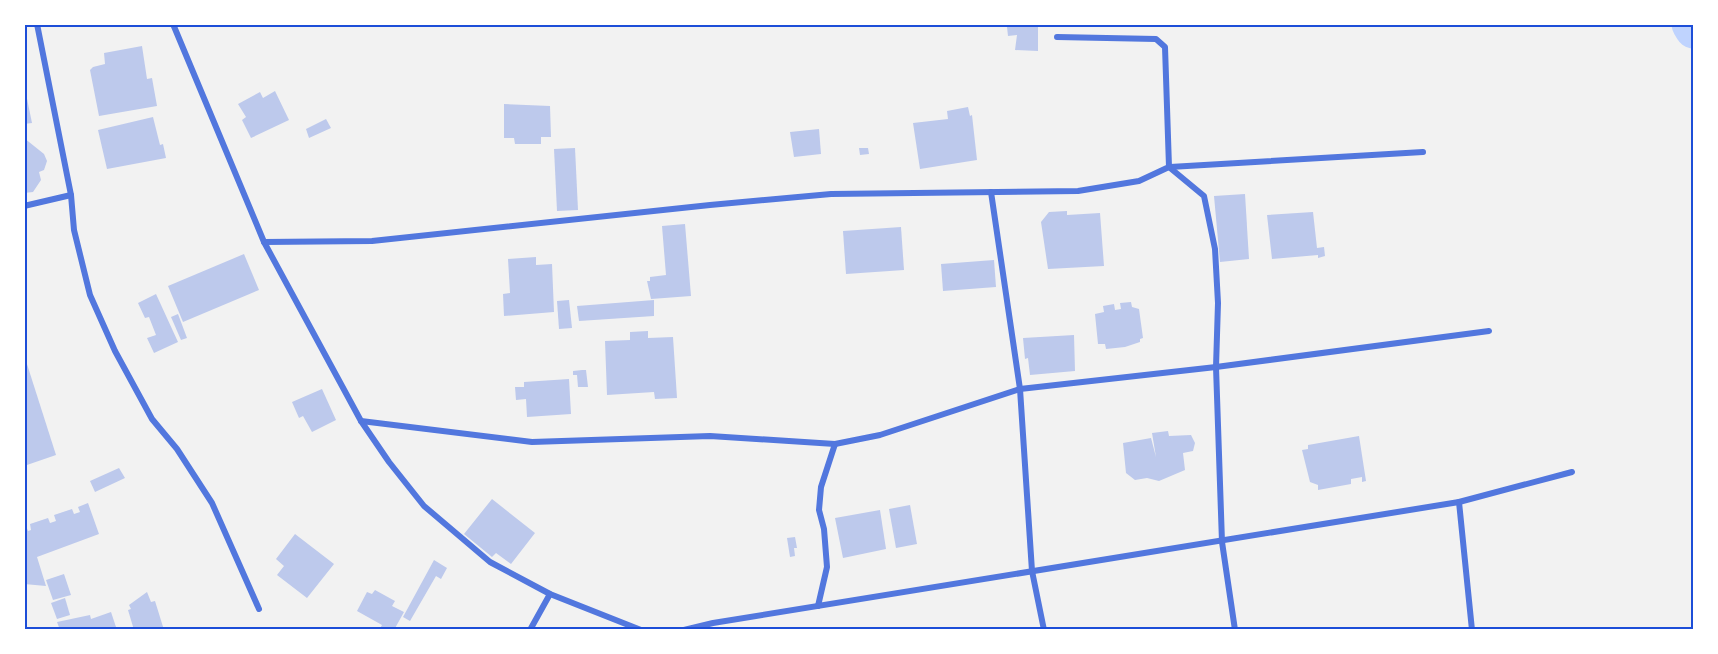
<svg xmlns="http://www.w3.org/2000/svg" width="1718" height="654" font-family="Barlow,sans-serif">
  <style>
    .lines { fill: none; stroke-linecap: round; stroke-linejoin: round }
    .river { stroke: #bfd3fe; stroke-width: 39 }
    .building { fill: #bdc9ec }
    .minor { stroke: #5277de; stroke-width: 6 }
    .neatline { fill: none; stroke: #1d4ed8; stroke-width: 2 }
  </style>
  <rect width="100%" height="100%" fill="#f2f2f2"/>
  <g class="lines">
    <!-- river -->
    <polyline class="river" points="1691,24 1694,29"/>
  </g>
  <!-- building -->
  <g class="building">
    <polygon points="1038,25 1038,51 1015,50 1017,35 1008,36 1007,27"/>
    <polygon points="142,46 147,79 152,78 157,106 99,116 90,70 93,67 105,64 104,53"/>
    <polygon points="24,84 32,123 24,124"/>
    <polygon points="275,91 289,120 251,138 242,120 246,117 238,104 260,92 263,98"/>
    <polygon points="504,104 550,106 551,137 541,137 541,144 515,144 514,138 504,138"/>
    <polygon points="968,107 970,116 972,115 977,160 920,169 913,123 948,119 947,111"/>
    <polygon points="153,117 160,145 163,144 166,158 107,169 98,130"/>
    <polygon points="326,119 331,128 309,138 306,129"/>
    <polygon points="819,129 821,154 794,157 790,132"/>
    <polygon points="24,138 44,154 47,161 44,170 39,172 41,180 33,192 24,193"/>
    <polygon points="575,148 578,210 557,211 554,149"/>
    <polygon points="859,148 868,148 869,154 860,155"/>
    <polygon points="1245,194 1249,259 1220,262 1214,196"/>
    <polygon points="1067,211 1067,215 1100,213 1104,266 1048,269 1041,222 1049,212"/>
    <polygon points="1313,212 1317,248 1324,247 1325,256 1318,258 1318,255 1272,259 1267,215"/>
    <polygon points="685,224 691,296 651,299 647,281 650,281 650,277 666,275 662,226"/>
    <polygon points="901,227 904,270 846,274 843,231"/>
    <polygon points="244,254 259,290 183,322 168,286"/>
    <polygon points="536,257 536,265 552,264 554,312 504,316 503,294 510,293 508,259"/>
    <polygon points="994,260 996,287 943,291 941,264"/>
    <polygon points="156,294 178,342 154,353 147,338 156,335 149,317 145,318 138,303"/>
    <polygon points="569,300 572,328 559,329 557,301"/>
    <polygon points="654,300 654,316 579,321 577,306"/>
    <polygon points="1131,302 1132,307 1139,309 1143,338 1140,339 1140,342 1125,347 1106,349 1105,344 1098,344 1095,314 1104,312 1103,306 1114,304 1115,310 1121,309 1120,303"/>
    <polygon points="178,314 187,338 181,340 171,317"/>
    <polygon points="648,331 648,338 673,337 677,398 655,399 654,392 607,395 605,341 630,340 630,332"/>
    <polygon points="1074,335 1075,371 1030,375 1028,358 1025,359 1023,338"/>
    <polygon points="26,361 56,455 24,466 24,362"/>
    <polygon points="582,370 586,370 588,387 578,387 577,375 573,375 573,371"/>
    <polygon points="569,379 571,414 527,417 526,399 516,400 515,387 524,387 524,382"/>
    <polygon points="322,389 336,420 312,432 303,416 299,418 292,402"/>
    <polygon points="1168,431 1169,436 1191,435 1195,443 1193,451 1183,453 1185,470 1159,481 1147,478 1135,480 1126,473 1123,443 1151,438 1156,457 1152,433"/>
    <polygon points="1359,436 1366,481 1362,482 1362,477 1351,479 1351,484 1318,490 1318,485 1310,482 1302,450 1308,449 1308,445"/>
    <polygon points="119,468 125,478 95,492 90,481"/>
    <polygon points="492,499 535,533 511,564 496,553 492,557 464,534"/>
    <polygon points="88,503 99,534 37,557 46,586 24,584 24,521 28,531 31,530 30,524 48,518 50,523 56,521 54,515 72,509 74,514 80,512 78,507"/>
    <polygon points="910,505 917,544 896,548 889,509"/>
    <polygon points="880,510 886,549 843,558 835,518"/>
    <polygon points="295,534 334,564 307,598 277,575 284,566 276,559"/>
    <polygon points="795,537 797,548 794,548 795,556 790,557 787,538"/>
    <polygon points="434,560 447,568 441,579 436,576 410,621 403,617"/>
    <polygon points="64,574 71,595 53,600 46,580"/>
    <polygon points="375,590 395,601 392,606 404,612 394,630 379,630 382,625 357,611 367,592 372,594"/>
    <polygon points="147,592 151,602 155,601 164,630 134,630 128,610 131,609 129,605"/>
    <polygon points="65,598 70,615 57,619 51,603"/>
    <polygon points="111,612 117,630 60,630 57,622 90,615 91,619"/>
  </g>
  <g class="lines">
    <!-- minor -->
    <g class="minor">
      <polyline points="37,24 71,195 74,230 90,295 115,351 152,419 177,449 212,503 259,609"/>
      <polyline points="173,24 264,242 361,421 389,462 424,506 490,562 550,594 641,630"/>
      <polyline points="1169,167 1204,196 1215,249 1218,303 1216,367 1222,542 1235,630"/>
      <polyline points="1170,167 1423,152"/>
      <polyline points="991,192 1020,389 1032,571 1044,630"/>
      <polyline points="24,206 71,195"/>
      <polyline points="264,242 372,241 710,205 831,194 1078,191 1139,181 1169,167 1165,47 1156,39 1057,37"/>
      <polyline points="361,421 532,442 710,436 835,444 880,435 1020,389 1216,367 1489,331"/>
      <polyline points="1459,502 1472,630"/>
      <polyline points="818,606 827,567 824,529 819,510 821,487 835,444"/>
      <polyline points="530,630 550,594"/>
      <polyline points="684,630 713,623 1459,502 1572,472"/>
    </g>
  </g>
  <!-- border -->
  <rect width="1718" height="654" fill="none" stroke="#ffffff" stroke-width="51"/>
  <rect x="26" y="26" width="1666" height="602" class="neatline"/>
</svg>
